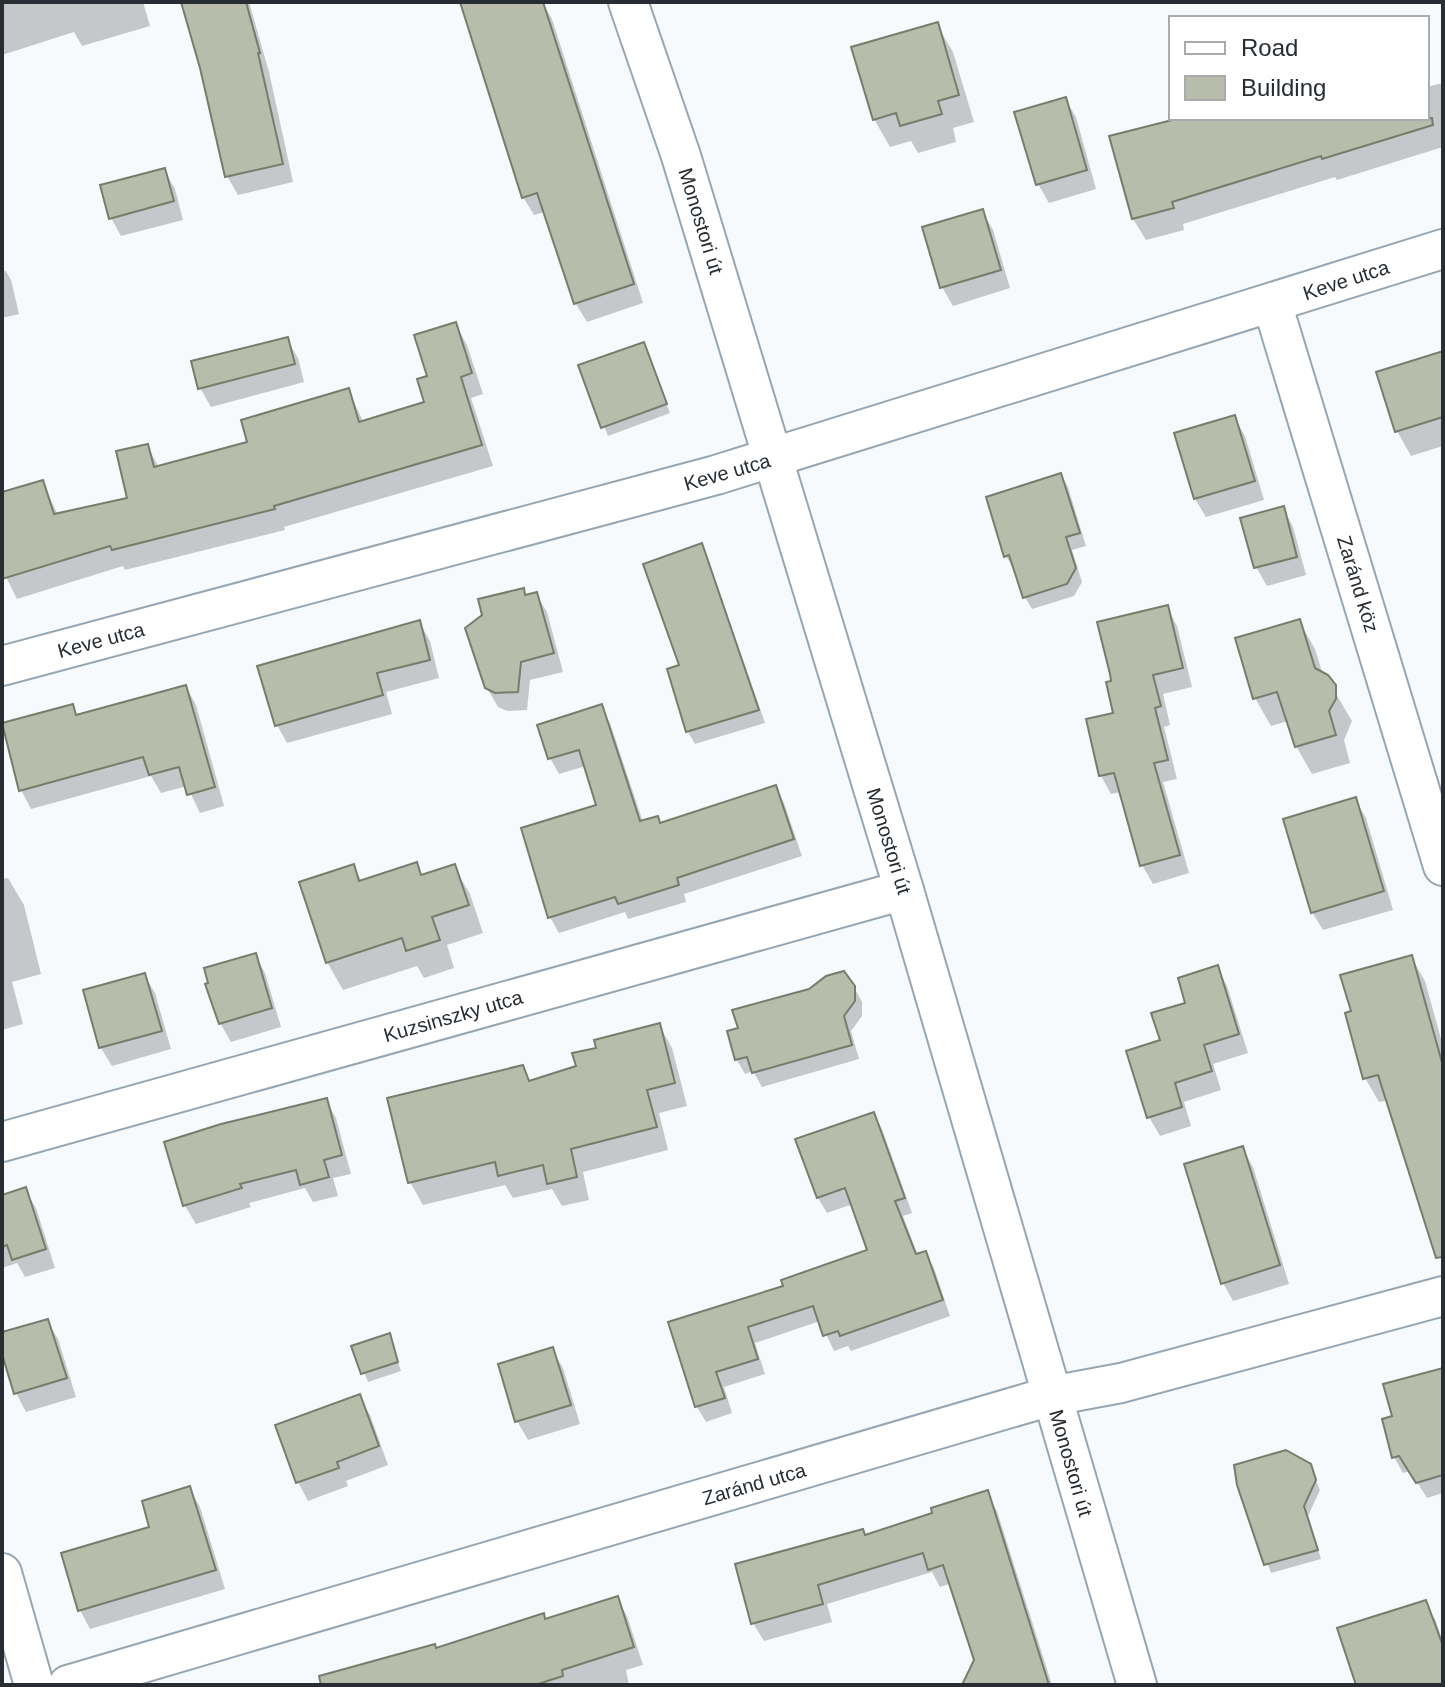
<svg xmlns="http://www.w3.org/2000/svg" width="1445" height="1687" font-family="Helvetica,sans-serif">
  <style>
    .shadow { fill: #0003 }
    .building { fill: #b8bdab; stroke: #787c6b; stroke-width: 2 }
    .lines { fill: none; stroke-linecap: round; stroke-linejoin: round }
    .street-casing { stroke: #96a6b2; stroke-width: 42 }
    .street { stroke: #fff; stroke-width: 38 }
    .labels { text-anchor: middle; stroke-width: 6; stroke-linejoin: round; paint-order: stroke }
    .street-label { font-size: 20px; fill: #272d32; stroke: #fff }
  </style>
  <rect width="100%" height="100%" fill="#f7fafd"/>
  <!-- shadow -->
  <g class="shadow">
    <polygon points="2,2 143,2 150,26 82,46 74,32 2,55"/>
    <polygon points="183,2 249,2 269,72 293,182 238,195 227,176 202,67"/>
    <polygon points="478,2 542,2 552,19 643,303 587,322 576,304 545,212 534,215 523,197"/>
    <polygon points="937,25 953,52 974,122 953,128 956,142 918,153 911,141 890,147 874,119"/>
    <polygon points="1443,83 1443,147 1337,180 1335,177 1183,224 1184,230 1146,240 1133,219 1182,118 1427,118 1427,87"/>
    <polygon points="1065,99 1076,117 1096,189 1049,203 1038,184"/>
    <polygon points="164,170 175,189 183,220 121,236 111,218"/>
    <polygon points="982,211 993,230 1010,288 953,306 942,287"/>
    <polygon points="6,271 11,280 19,314 2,318 2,272"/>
    <polygon points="455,324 467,345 483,394 471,398 493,466 284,527 285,530 125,570 123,566 17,599 2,569 2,495 42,482 58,515 129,499 147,446 159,467 249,444 348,390 364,423 427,403 429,377"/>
    <polygon points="287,340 298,358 304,382 211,407 200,388"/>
    <polygon points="644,344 670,413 608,436 581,367"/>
    <polygon points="1443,358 1443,446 1411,456 1397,431"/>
    <polygon points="1234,417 1245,436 1264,500 1206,517 1195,499 1176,435"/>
    <polygon points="1061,475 1068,487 1086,546 1072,550 1082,582 1074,596 1032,609 1025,597 1015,568 1013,568 1006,556"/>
    <polygon points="1283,508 1293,527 1306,575 1267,586 1256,567 1243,519"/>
    <polygon points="701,546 708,559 765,723 695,744 688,732 669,670 681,666"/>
    <polygon points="523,590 526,597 536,594 547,612 563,672 530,680 527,710 507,711 498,707 487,688"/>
    <polygon points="1167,607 1177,626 1192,687 1163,694 1170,725 1164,727 1177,779 1163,782 1189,873 1153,884 1142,865 1121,792 1111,794 1101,776 1088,721 1116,714 1113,683"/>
    <polygon points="1299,621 1315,649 1323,675 1326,677 1352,721 1344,740 1350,763 1312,774 1296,746 1288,721 1271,726 1255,698"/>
    <polygon points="419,622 430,641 439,678 386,692 392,714 287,743 277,725"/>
    <polygon points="186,687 196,705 224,806 200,813 187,786 161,793 151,776 31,809 21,790 72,706 78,716"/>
    <polygon points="601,707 610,723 643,822 661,825 775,787 784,803 802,856 684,894 686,902 628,919 625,912 559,933 550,917 599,806 586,766 559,774 550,758"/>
    <polygon points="1355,799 1366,818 1393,910 1323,930 1312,912"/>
    <polygon points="416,865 423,877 454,867 470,894 483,933 447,945 454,968 424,978 417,966 343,990 327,962 353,866 362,882"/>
    <polygon points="8,878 24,905 41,974 12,982 23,1024 2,1030 2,879"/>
    <polygon points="255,955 265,973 281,1027 231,1042 220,1023"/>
    <polygon points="1411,957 1425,981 1443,1046 1443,1232 1388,1100 1379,1102 1365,1078 1353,1012"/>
    <polygon points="1217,968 1227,986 1248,1053 1213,1064 1221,1090 1184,1102 1191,1126 1160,1136 1149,1117 1162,1041"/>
    <polygon points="144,975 155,993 171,1049 112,1066 101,1048 85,991"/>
    <polygon points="854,987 862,1002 862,1016 851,1031 859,1059 762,1087 753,1071 745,1074 737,1060 730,1033"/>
    <polygon points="659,1025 672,1048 687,1106 659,1113 668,1150 583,1172 589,1200 562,1206 552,1189 513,1198 505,1185 423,1205 410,1182 522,1067 531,1082 579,1067"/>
    <polygon points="326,1100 336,1118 351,1174 333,1178 338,1196 313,1202 305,1188 249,1203 251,1207 196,1224 185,1206 166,1143"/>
    <polygon points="874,1114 882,1129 912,1213 903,1216 918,1256 925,1253 934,1268 950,1316 851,1351 848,1346 834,1351 820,1321 755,1343 765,1374 724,1387 732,1413 706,1422 697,1407 670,1323 785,1287 869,1251 853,1204 827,1213 818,1198"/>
    <polygon points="1242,1148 1253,1167 1289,1284 1233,1301 1223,1283"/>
    <polygon points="25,1190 36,1208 55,1268 25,1277 17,1263 2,1268 2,1197"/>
    <polygon points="47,1321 58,1339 76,1397 26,1412 16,1393 2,1347 2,1335"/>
    <polygon points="389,1335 401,1371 368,1382 354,1347"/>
    <polygon points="552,1350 563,1368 580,1424 528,1440 517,1421"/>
    <polygon points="1443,1369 1443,1493 1427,1498 1410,1471 1403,1473 1394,1457 1394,1418"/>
    <polygon points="359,1397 370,1415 388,1465 346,1481 348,1486 308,1501 298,1482"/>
    <polygon points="1310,1466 1320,1490 1308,1516 1321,1559 1271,1573 1239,1484"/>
    <polygon points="189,1489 200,1507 225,1589 90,1629 80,1610"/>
    <polygon points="987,1493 997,1511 1052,1685 969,1685 977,1661 952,1583 940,1587 932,1572 827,1604 832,1622 764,1641 753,1623 865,1537 935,1514"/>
    <polygon points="617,1598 627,1616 643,1665 626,1670 629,1685 371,1685 436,1650 546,1621"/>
    <polygon points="1425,1603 1436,1621 1443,1642 1443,1685 1357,1685"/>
  </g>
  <!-- building -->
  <g class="building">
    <polygon points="181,2 246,2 260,53 258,53 283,164 225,177 200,68"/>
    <polygon points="460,2 543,2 634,284 574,304 537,193 522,198"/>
    <polygon points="938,22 959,95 938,101 942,114 900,126 896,113 873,120 851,47"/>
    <polygon points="1066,97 1087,170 1036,185 1014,112"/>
    <polygon points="1180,118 1432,118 1433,125 1322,159 1321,156 1172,202 1174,208 1132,219 1109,136"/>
    <polygon points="165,168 174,201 109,219 100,185"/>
    <polygon points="983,209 1001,270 940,288 922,227"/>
    <polygon points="456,322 472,373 461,377 482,445 274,506 275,509 112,550 110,546 2,579 2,492 43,480 54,514 127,498 116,451 148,444 154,467 247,442 241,420 349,388 359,422 424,402 417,379 427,376 414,335"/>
    <polygon points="288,337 295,364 198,389 191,361"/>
    <polygon points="644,342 667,404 601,428 578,365"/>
    <polygon points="1443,351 1443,417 1395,432 1376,372"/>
    <polygon points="1235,415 1255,481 1194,499 1174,433"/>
    <polygon points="1061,473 1080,533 1066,537 1076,568 1067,584 1023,598 1009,555 1004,557 986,497"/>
    <polygon points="1284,506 1297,557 1254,568 1240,518"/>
    <polygon points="702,543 759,710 686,732 667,669 679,665 643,564"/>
    <polygon points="524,588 525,595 537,592 554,653 521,662 518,692 495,693 485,688 465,628 482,615 478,599"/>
    <polygon points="1168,605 1183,668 1153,675 1161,706 1155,708 1168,760 1154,763 1180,855 1140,866 1114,773 1099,776 1086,719 1113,713 1106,682 1111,681 1110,674 1097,622"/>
    <polygon points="1300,619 1315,668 1328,675 1336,685 1336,699 1329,711 1336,735 1295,747 1277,692 1253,699 1235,638"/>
    <polygon points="420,620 430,660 377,673 383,695 275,726 257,666"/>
    <polygon points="186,685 215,787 187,795 179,767 149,775 143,757 19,791 2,723 73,704 76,715"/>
    <polygon points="602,704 640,821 658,816 660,823 776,785 794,839 677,878 679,885 618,904 615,897 548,918 521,828 596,805 579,750 548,759 537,725"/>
    <polygon points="1356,797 1384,891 1311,913 1283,819"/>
    <polygon points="417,862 421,875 455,864 469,905 432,917 440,940 406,951 402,938 326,963 299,882 354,864 359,881"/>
    <polygon points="256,953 272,1008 219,1024 205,984 208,983 204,968"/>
    <polygon points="1412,955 1443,1066 1443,1257 1436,1258 1378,1075 1363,1079 1345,1013 1351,1011 1340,975"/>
    <polygon points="1218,965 1239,1034 1204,1045 1212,1071 1175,1083 1182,1107 1147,1118 1126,1051 1160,1040 1151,1013 1185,1003 1178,978"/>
    <polygon points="844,971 855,986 855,1001 844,1016 852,1045 752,1073 747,1057 735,1060 727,1031 738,1028 732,1010 809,989 826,976"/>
    <polygon points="145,973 162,1031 99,1048 83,990"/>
    <polygon points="660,1023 675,1083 647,1090 657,1127 571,1149 577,1177 547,1184 543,1165 498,1176 495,1162 408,1183 387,1098 523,1065 529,1081 576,1066 572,1053 596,1048 594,1040"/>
    <polygon points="327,1098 342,1155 324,1160 329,1177 300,1185 296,1170 240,1184 242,1188 183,1206 164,1142 221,1124"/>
    <polygon points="874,1112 905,1198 895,1201 916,1254 926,1251 943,1300 840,1336 838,1331 823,1336 813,1306 748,1327 758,1359 716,1372 725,1398 695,1407 668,1322 783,1286 781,1280 867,1250 845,1188 817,1198 795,1139"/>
    <polygon points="1243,1146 1280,1265 1221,1284 1184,1164"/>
    <polygon points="26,1187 46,1249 12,1260 7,1245 2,1247 2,1195"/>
    <polygon points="48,1319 67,1378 14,1394 2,1354 2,1332"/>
    <polygon points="390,1333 398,1362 361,1374 351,1346"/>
    <polygon points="553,1347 571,1405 515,1422 498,1364"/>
    <polygon points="1443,1368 1443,1475 1416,1483 1399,1456 1392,1458 1382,1419 1392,1416 1383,1384"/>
    <polygon points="360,1394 379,1446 337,1462 339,1468 296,1483 275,1425"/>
    <polygon points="1286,1450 1311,1464 1316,1480 1304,1506 1318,1550 1264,1565 1237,1485 1234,1465"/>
    <polygon points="190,1486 216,1570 78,1611 61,1553 149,1527 142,1501"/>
    <polygon points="988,1490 1049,1685 962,1685 974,1660 943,1565 928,1570 923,1553 818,1585 823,1604 751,1624 735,1564 863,1529 865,1535 932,1513 931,1508"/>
    <polygon points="618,1596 634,1647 562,1670 563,1676 535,1685 321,1685 319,1676 435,1644 436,1648 544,1613 545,1619"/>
    <polygon points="1426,1600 1443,1646 1443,1685 1356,1685 1337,1628"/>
  </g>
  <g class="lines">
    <defs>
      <g id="street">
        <polyline points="628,2 681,156 904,890 1137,1685"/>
        <polyline points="1272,303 1443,866"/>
        <polyline points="2,666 716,475 1443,249"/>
        <polyline points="2,1142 904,890"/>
        <polyline points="2,1573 34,1685"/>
        <polyline points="68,1685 1051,1396 1121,1383 1443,1296"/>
      </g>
    </defs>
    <!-- street casing -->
    <use href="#street" class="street-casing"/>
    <!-- street -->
    <use href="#street" class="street"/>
  </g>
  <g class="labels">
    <!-- street labels -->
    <g class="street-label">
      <text transform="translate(701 221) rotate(73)" y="7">Monostori út</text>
      <text transform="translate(1346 280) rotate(-18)" y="7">Keve utca</text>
      <text transform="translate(727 472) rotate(-16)" y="7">Keve utca</text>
      <text transform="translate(1358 584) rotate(73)" y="7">Zaránd köz</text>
      <text transform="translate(101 640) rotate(-15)" y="7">Keve utca</text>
      <text transform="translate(889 841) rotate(73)" y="7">Monostori út</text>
      <text transform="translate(453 1016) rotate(-16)" y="7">Kuzsinszky utca</text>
      <text transform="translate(1071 1463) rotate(74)" y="7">Monostori út</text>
      <text transform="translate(754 1484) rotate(-16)" y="7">Zaránd utca</text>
    </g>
  </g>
  <!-- border -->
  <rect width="1445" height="1687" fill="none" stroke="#272d32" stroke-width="8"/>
  <!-- legend -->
  <rect x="1169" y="16" width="260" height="104" fill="#ffffff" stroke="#a9abad" stroke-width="2"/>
  <rect x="1185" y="42" width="40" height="12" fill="#ffffff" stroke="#a9abad" stroke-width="2"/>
  <text x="1241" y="56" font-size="24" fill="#272d32">Road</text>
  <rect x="1185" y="76" width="40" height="24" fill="#b8bdab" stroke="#a9abad" stroke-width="2"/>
  <text x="1241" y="96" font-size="24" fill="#272d32">Building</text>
</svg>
